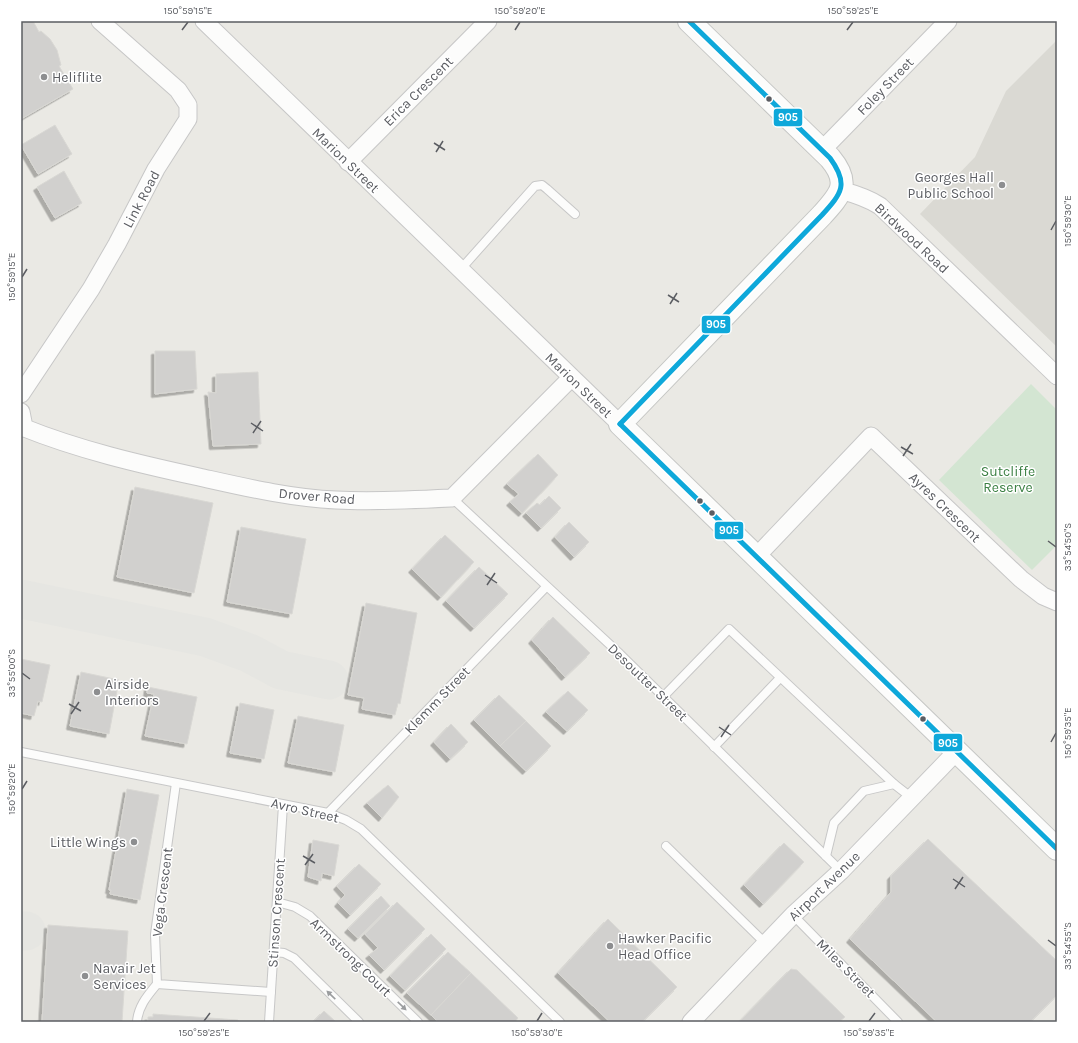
<svg xmlns="http://www.w3.org/2000/svg" width="1078" height="1043" font-family="Karla,sans-serif">
  <style>
    .education { fill: #dad9d3 }
    .green { fill: #d3e5d2 }
    .lines { fill: none; stroke-linecap: round; stroke-linejoin: round }
    .taxiway { stroke: #e6e6e2; stroke-width: 39 }
    .building { fill: #d1d0ce; stroke: #d9d8d4; filter: url(#shadow) }
    .service-casing { stroke: #c7c7c7; stroke-width: 10 }
    .minor-casing { stroke: #c7c7c7; stroke-width: 19 }
    .secondary-casing { stroke: #c5c6c4; stroke-width: 24 }
    .service { stroke: #fcfcfb; stroke-width: 8 }
    .minor { stroke: #fcfcfb; stroke-width: 17 }
    .secondary { stroke: #fcfcfb; stroke-width: 22 }
    .bus-1-casing { stroke: #fff; stroke-width: 8 }
    .bus-1 { stroke: #0ea8da; stroke-width: 5 }
    .oneway { fill: #9b9d9f }
    .ticks { fill: none; stroke: #5b5d62; stroke-width: 1.5 }
    .poi-dot { fill: #8d8e90; stroke: #fff; stroke-width: 1.5 }
    .bus-dot { fill: #5b5d62; stroke: #fff; stroke-width: 1.5 }
    .labels { text-anchor: middle; stroke-width: 3; stroke-linejoin: round; paint-order: stroke }
    .poi-label { font-size: 14px; fill: #5b5d62; stroke: #fff; text-anchor: start }
    .street-label { font-size: 14px; fill: #5b5d62; stroke: #fff }
    .park-label { font-size: 14px; fill: #3c8044; stroke: #fff }
    .line-badge { stroke: #fff; stroke-width: 1.5 }
    .badge-label { font-size: 11px; text-anchor: middle; font-weight: bold; fill: #fff }
    .neatline { fill: none; stroke: #5b5d62; stroke-width: 1.5 }
    .ticks-label { font-size: 10px; text-anchor: middle; fill: #5b5d62 }
  </style>
  <defs>
    <filter id="shadow"><feDropShadow dx="-3.5" dy="3.5" stdDeviation="0" flood-color="#0004"/></filter>
  </defs>
  <rect width="100%" height="100%" fill="#eae9e4"/>
  <!-- education -->
  <polygon class="education" points="1057,40 1057,347 920,214 975,157 1006,91"/>
  <!-- green -->
  <polygon class="green" points="1031,384 1057,410 1057,545 1032,570 939,480"/>
  <g class="lines">
    <!-- taxiway -->
    <g class="taxiway">
      <polyline points="21,599 205,637 249,653 281,670 329,680"/>
      <polyline points="21,931 26,931"/>
    </g>
  </g>
  <!-- building -->
  <g class="building">
    <polygon points="21,21 33,21 39,32 41,31 50,39 57,50 61,65 59,66 73,89 21,119"/>
    <polygon points="55,125 72,154 38,174 21,145"/>
    <polygon points="64,171 82,203 55,218 37,187"/>
    <polygon points="155,351 195,351 197,389 155,394"/>
    <polygon points="258,372 261,444 213,446 208,392 216,393 216,374"/>
    <polygon points="538,454 558,475 522,513 510,502 519,494 507,484"/>
    <polygon points="135,487 213,503 194,593 117,577"/>
    <polygon points="549,496 561,508 541,528 526,513 537,503 540,505"/>
    <polygon points="569,522 589,542 574,557 555,537"/>
    <polygon points="241,527 306,539 292,614 227,602"/>
    <polygon points="445,535 474,562 441,597 412,569"/>
    <polygon points="479,567 508,594 474,628 446,601"/>
    <polygon points="366,603 417,613 400,704 398,703 395,715 362,709 364,698 348,695"/>
    <polygon points="553,617 590,653 565,677 532,640"/>
    <polygon points="21,659 50,665 42,702 38,701 34,716 21,713"/>
    <polygon points="81,672 119,680 109,734 70,726"/>
    <polygon points="148,687 197,697 187,744 145,736 154,694 147,693"/>
    <polygon points="568,691 588,710 567,731 546,712"/>
    <polygon points="499,695 526,721 500,746 474,720"/>
    <polygon points="240,703 274,710 264,759 230,753"/>
    <polygon points="298,716 344,725 335,772 288,763"/>
    <polygon points="526,721 551,746 526,771 500,746"/>
    <polygon points="451,724 468,742 450,759 434,742"/>
    <polygon points="388,785 399,797 382,818 367,803"/>
    <polygon points="127,789 159,795 140,900 110,894 111,890 109,890"/>
    <polygon points="928,839 1057,961 1057,995 1030,1022 937,1022 850,939 891,892 891,876"/>
    <polygon points="313,840 339,845 334,876 322,873 321,881 308,877"/>
    <polygon points="784,843 804,862 763,904 744,885"/>
    <polygon points="359,864 381,884 350,915 338,903 345,895 337,886"/>
    <polygon points="381,896 390,906 358,938 348,929"/>
    <polygon points="397,902 425,929 384,970 369,955 378,948 365,934"/>
    <polygon points="608,919 677,987 642,1022 610,1022 558,973"/>
    <polygon points="48,925 128,931 122,1022 42,1022"/>
    <polygon points="431,934 446,949 405,990 390,976"/>
    <polygon points="448,952 471,973 431,1015 407,993"/>
    <polygon points="791,969 797,970 845,1017 839,1022 739,1022"/>
    <polygon points="471,973 518,1018 515,1022 438,1022 431,1015"/>
    <polygon points="324,1011 336,1022 313,1022"/>
    <polygon points="153,1014 238,1020 238,1022 148,1022 148,1017 153,1017"/>
  </g>
  <g class="lines">
    <defs>
      <g id="service">
        <polyline points="460,270 535,186 542,185 547,189 575,214"/>
        <polyline points="452,498 620,654 841,871"/>
        <polyline points="663,697 729,629 894,784 912,798"/>
        <polyline points="714,747 780,678"/>
        <polyline points="21,752 328,813 346,820 361,829 560,1022"/>
        <polyline points="176,783 155,934 157,984 271,992"/>
        <polyline points="328,813 546,587"/>
        <polyline points="666,846 766,944"/>
        <polyline points="826,856 834,823 864,791 894,784"/>
        <polyline points="277,902 295,907 310,916 418,1022"/>
        <polyline points="793,915 898,1022"/>
        <polyline points="274,952 284,953 294,958 359,1022"/>
        <path d="M 137,1022 C 138,1006 148,995 157,984"/>
        <polyline points="269,1022 283,805"/>
      </g>
      <g id="minor">
        <polyline points="204,21 620,424"/>
        <polyline points="822,150 948,21"/>
        <polyline points="348,162 488,21"/>
        <path d="M 840,190 C 855,194 868,198 880,206 L 1057,376"/>
        <polyline points="21,394 91,289 117,244 156,169 188,119 188,105 178,90 100,21"/>
        <polyline points="21,412 23,422 21,428"/>
        <path d="M 22,427 C 79,450 139,464 199,477 C 244,487 290,498 336,500 C 375,502 413,500 452,498 L 571,378"/>
        <polyline points="756,557 871,436 1021,579 1043,596 1057,602"/>
        <polyline points="691,1022 793,915 841,871 957,751"/>
      </g>
      <path id="secondary" d="M 689,21 L 830,158 C 851,183 841,194 822,215 L 620,424 L 1057,849"/>
    </defs>
    <!-- service casing -->
    <use href="#service" class="service-casing"/>
    <!-- minor casing -->
    <use href="#minor" class="minor-casing"/>
    <!-- secondary casing -->
    <use href="#secondary" class="secondary-casing"/>
    <!-- service -->
    <use href="#service" class="service"/>
    <!-- minor -->
    <use href="#minor" class="minor"/>
    <!-- secondary -->
    <use href="#secondary" class="secondary"/>
    <defs>
      <g id="bus-1">
        <polyline points="620,424 1057,849"/>
        <path d="M 620,424 L 822,215 C 842,193 849,184 830,158 L 689,21"/>
      </g>
    </defs>
    <!-- bus-1 casing -->
    <use href="#bus-1" class="bus-1-casing"/>
    <!-- bus-1 -->
    <use href="#bus-1" class="bus-1"/>
  </g>
  <!-- one-way arrows -->
  <defs><path id="oneway-solid" d="M-6-.8H1V-3.2L6.5 0L1 3.2V.8H-6Z"/></defs>
  <g class="oneway">
    <use href="#oneway-solid" transform="translate(331 995) rotate(-136)"/>
    <use href="#oneway-solid" transform="translate(402 1006) rotate(44)"/>
  </g>
  <!-- ticks -->
  <path class="ticks" d="M 182,30 L 188,22M 515,30 L 520,22M 847,30 L 853,22M 434,143 L 445,150M 436,152 L 443,141M 1051,230 L 1056,221M 22,277 L 27,269M 668,295 L 679,302M 670,304 L 677,293M 251,423 L 263,431M 253,433 L 261,421M 901,447 L 913,454M 903,456 L 911,444M 1048,541 L 1056,547M 485,575 L 497,583M 487,585 L 495,573M 22,673 L 30,679M 69,704 L 81,711M 71,714 L 79,702M 719,727 L 731,735M 721,737 L 729,725M 1051,742 L 1056,733M 22,789 L 27,781M 303,856 L 315,863M 305,865 L 313,854M 953,879 L 965,887M 955,889 L 963,877M 1048,940 L 1056,946M 204,1021 L 210,1013M 537,1021 L 542,1013M 869,1021 L 875,1013"/>
  <!-- markers -->
  <g class="poi-dot">
    <circle cx="44" cy="77" r="4"/>
    <circle cx="1002" cy="185" r="4"/>
    <circle cx="97" cy="692" r="4"/>
    <circle cx="134" cy="842" r="4"/>
    <circle cx="610" cy="946" r="4"/>
    <circle cx="85" cy="976" r="4"/>
  </g>
  <g class="bus-dot">
    <circle cx="769" cy="99" r="3.5"/>
    <circle cx="700" cy="501" r="3.5"/>
    <circle cx="712" cy="513" r="3.5"/>
    <circle cx="923" cy="719" r="3.5"/>
  </g>
  <g class="labels">
    <!-- poi labels -->
    <g class="poi-label">
      <text x="52" y="82">Heliflite</text>
      <text x="994" y="182" text-anchor="end">Georges Hall<tspan x="994" dy="16">Public School</tspan></text>
      <text x="105" y="689">Airside<tspan x="105" dy="16">Interiors</tspan></text>
      <text x="126" y="847" text-anchor="end">Little Wings</text>
      <text x="618" y="943">Hawker Pacific<tspan x="618" dy="16">Head Office</tspan></text>
      <text x="93" y="973">Navair Jet<tspan x="93" dy="16">Services</tspan></text>
    </g>
    <!-- street labels -->
    <g class="street-label">
      <text transform="translate(885 86) rotate(-46)" y="5">Foley Street</text>
      <text transform="translate(418 91) rotate(-45)" y="5">Erica Crescent</text>
      <text transform="translate(346 160) rotate(44)" y="5">Marion Street</text>
      <text transform="translate(141 199) rotate(-62)" y="5">Link Road</text>
      <text transform="translate(912 238) rotate(43)" y="5">Birdwood Road</text>
      <text transform="translate(579 385) rotate(44)" y="5">Marion Street</text>
      <text transform="translate(317 496) rotate(5)" y="5">Drover Road</text>
      <text transform="translate(945 507) rotate(44)" y="5">Ayres Crescent</text>
      <text transform="translate(648 682) rotate(44)" y="5">Desoutter Street</text>
      <text transform="translate(437 700) rotate(-46)" y="5">Klemm Street</text>
      <text transform="translate(305 810) rotate(13)" y="5">Avro Street</text>
      <text transform="translate(824 886) rotate(-44)" y="5">Airport Avenue</text>
      <text transform="translate(162 892) rotate(-83)" y="5">Vega Crescent</text>
      <text transform="translate(276 913) rotate(-86)" y="5">Stinson Crescent</text>
      <text transform="translate(351 957) rotate(44)" y="5">Armstrong Court</text>
      <text transform="translate(846 968) rotate(45)" y="5">Miles Street</text>
    </g>
    <!-- park labels -->
    <g class="park-label">
      <text x="1008" y="476">Sutcliffe<tspan x="1008" dy="16">Reserve</tspan></text>
    </g>
  </g>
  <g class="line-badge">
    <rect x="773" y="108" width="30" height="19" rx="4" fill="#0ea8da"/>
    <rect x="701" y="315" width="30" height="19" rx="4" fill="#0ea8da"/>
    <rect x="714" y="521" width="30" height="19" rx="4" fill="#0ea8da"/>
    <rect x="933" y="733" width="30" height="19" rx="4" fill="#0ea8da"/>
  </g>
  <g class="badge-label">
    <text x="788" y="121">905</text>
    <text x="716" y="328">905</text>
    <text x="729" y="534">905</text>
    <text x="948" y="747">905</text>
  </g>
  <!-- border -->
  <rect width="1078" height="1043" fill="none" stroke="#ffffff" stroke-width="44"/>
  <rect x="22" y="22" width="1034" height="999" class="neatline"/>
  <g class="ticks-label">
    <text x="188" y="14">150°59'15"E</text>
    <text x="520" y="14">150°59'20"E</text>
    <text x="853" y="14">150°59'25"E</text>
    <text transform="translate(1067 221) rotate(-90)" y="4">150°59'30"E</text>
    <text transform="translate(11 277) rotate(-90)" y="4">150°59'15"E</text>
    <text transform="translate(1067 547) rotate(-90)" y="4">33°54'50"S</text>
    <text transform="translate(11 673) rotate(-90)" y="4">33°55'00"S</text>
    <text transform="translate(1067 733) rotate(-90)" y="4">150°59'35"E</text>
    <text transform="translate(11 789) rotate(-90)" y="4">150°59'20"E</text>
    <text transform="translate(1067 946) rotate(-90)" y="4">33°54'55"S</text>
    <text x="204" y="1036">150°59'25"E</text>
    <text x="537" y="1036">150°59'30"E</text>
    <text x="869" y="1036">150°59'35"E</text>
  </g>
</svg>
